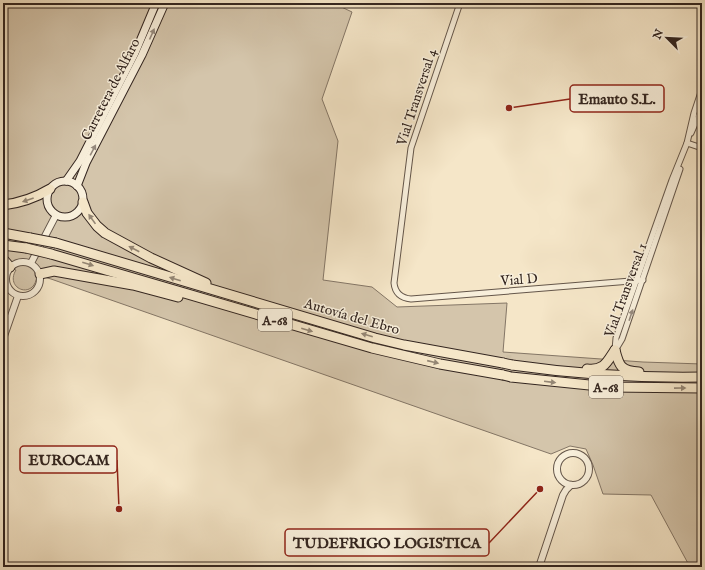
<svg xmlns="http://www.w3.org/2000/svg" width="705" height="570" font-family="'IM FELL English',serif">
  <style>
    .green { fill: #d4c5ab; stroke: #847666 }
    .lines { fill: none; stroke-linecap: round; stroke-linejoin: round }
    .minor-tunnel { stroke: #cec0a6; stroke-width: 5; stroke-dasharray: 5 2.5; stroke-linecap: butt }
    .minor-casing { stroke: #64564a; stroke-width: 7 }
    .tertiary-casing { stroke: #64564a; stroke-width: 8 }
    .secondary-casing { stroke: #342620; stroke-width: 9 }
    .motorway-casing { stroke: #342620; stroke-width: 11 }
    .minor { stroke: #f8efdb; stroke-width: 5 }
    .tertiary { stroke: #f8efdb; stroke-width: 6 }
    .secondary { stroke: #f8efdb; stroke-width: 7 }
    .motorway { stroke: #f5e6c8; stroke-width: 9 }
    .motorway-bridge-casing { stroke: #342620; stroke-width: 11; stroke-linecap: butt }
    .motorway-bridge { stroke: #f5e6c8; stroke-width: 9 }
    .oneway { fill: #968a7e }
    .oneway2 { fill: #948674 }
    .labels { text-anchor: middle; stroke-width: 3; stroke-linejoin: round; paint-order: stroke }
    .shield { fill: #f8efdb; stroke: #6f6258; stroke-width: 1 }
    .shield-label { font-size: 13px; font-weight: bold; fill: #342620 }
    .street-label { font-size: 14px; fill: #342620; stroke: #f8efdb }
    .leader { fill: none; stroke: #8f2418; stroke-width: 1.5 }
    .callout-dot { fill: #8f2418; stroke: #f8efdb; stroke-width: 1.5 }
    .callout { fill: #f8efdb; stroke: #8f2418; stroke-width: 1.5 }
    .callout-label { font-size: 15px; text-anchor: middle; font-weight: bold; fill: #342620 }
  </style>
  <rect width="100%" height="100%" fill="#f5e6c8"/>
  <filter id="stains"><feTurbulence type="fractalNoise" baseFrequency=".005" numOctaves="4"/><feColorMatrix values="0 0 0 0 .2 0 0 0 0 .09 0 0 0 0 .02 0 0 0 .5 -.17"/></filter>
  <radialGradient id="worn" r=".72"><stop offset=".6" stop-color="#630" stop-opacity="0"/><stop offset="1" stop-color="#630" stop-opacity=".3"/></radialGradient>
  <!-- green -->
  <path class="green" d="M 3,3 L 333,3 L 352,12 L 322,99 L 338,141 L 323,280 L 372,287 L 397,307 L 507,303 L 503,352 L 643,362 L 702,364 L 702,567 L 690,567 L 651,495 L 603,494 L 593,465 L 586,449 L 570,446 L 551,454 L 51,279 L 37,275 C 35,301 4,289 16,270 L 3,266 Z"/>
  <g class="lines">
    <!-- minor-tunnel -->
    <polyline class="minor-tunnel" points="506,382 509,355"/>
    <defs>
      <g id="minor">
        <path d="M 460,3 L 411,148 L 394,283 C 395,293 401,298 411,299 L 643,280"/>
        <polyline points="691,133 702,108"/>
        <polyline points="687,143 702,148"/>
        <polyline points="3,271 8,271"/>
        <polyline points="3,279 6,282"/>
        <polyline points="616,349 622,339 680,169"/>
        <polyline points="615,350 616,338 672,180 687,143 694,113 702,89"/>
      </g>
      <g id="tertiary">
        <circle cx="23" cy="279" r="17"/>
        <polyline points="31,263 56,215"/>
        <polyline points="3,339 18,296"/>
        <circle cx="573" cy="469" r="16"/>
        <polyline points="539,567 563,495 566,490 571,485"/>
      </g>
      <g id="secondary">
        <polyline points="66,181 80,161 135,53 156,3"/>
        <circle cx="65" cy="199" r="18"/>
        <polyline points="77,186 86,163 142,55 165,3"/>
      </g>
      <g id="motorway">
        <polyline points="83,202 87,213 97,226 105,233 151,258 206,283"/>
        <path d="M 3,205 C 21,203 35,198 50,189"/>
        <polyline points="3,233 30,238"/>
        <polyline points="56,243 375,338 404,345 503,363"/>
        <polyline points="3,245 26,248"/>
        <polyline points="51,254 372,348 440,364 503,375"/>
        <polyline points="3,259 10,267"/>
        <polyline points="40,274 54,271 133,285 178,297"/>
        <path d="M 615,350 C 619,366 621,371 639,372"/>
        <path d="M 512,365 C 575,374 638,378 702,377"/>
        <path d="M 587,369 C 604,371 607,362 615,350"/>
        <polyline points="511,377 609,387 702,388"/>
      </g>
    </defs>
    <!-- minor casing -->
    <use href="#minor" class="minor-casing"/>
    <!-- tertiary casing -->
    <use href="#tertiary" class="tertiary-casing"/>
    <!-- secondary casing -->
    <use href="#secondary" class="secondary-casing"/>
    <!-- motorway casing -->
    <use href="#motorway" class="motorway-casing"/>
    <!-- minor -->
    <use href="#minor" class="minor"/>
    <!-- tertiary -->
    <use href="#tertiary" class="tertiary"/>
    <!-- secondary -->
    <use href="#secondary" class="secondary"/>
    <!-- motorway -->
    <use href="#motorway" class="motorway"/>
    <defs>
      <g id="motorway-bridge">
        <polyline points="30,238 56,243"/>
        <polyline points="26,248 51,254"/>
        <polyline points="503,363 512,365"/>
        <polyline points="503,375 511,377"/>
      </g>
    </defs>
    <!-- motorway-bridge casing -->
    <use href="#motorway-bridge" class="motorway-bridge-casing"/>
    <!-- motorway-bridge -->
    <use href="#motorway-bridge" class="motorway-bridge"/>
  </g>
  <!-- one-way arrows -->
  <defs><path id="oneway-solid" d="M-6-.8H1V-3.2L6.5 0L1 3.2V.8H-6Z"/></defs>
  <g class="oneway">
    <use href="#oneway-solid" transform="translate(152 34) rotate(-66)"/>
    <use href="#oneway-solid" transform="translate(93 150) rotate(-62)"/>
    <use href="#oneway-solid" transform="translate(631 315) rotate(-71)"/>
  </g>
  <g class="oneway2">
    <use href="#oneway-solid" transform="translate(28 200) rotate(161)"/>
    <use href="#oneway-solid" transform="translate(92 219) rotate(-125)"/>
    <use href="#oneway-solid" transform="translate(134 249) rotate(-152)"/>
    <use href="#oneway-solid" transform="translate(88 264) rotate(17)"/>
    <use href="#oneway-solid" transform="translate(175 279) rotate(-163)"/>
    <use href="#oneway-solid" transform="translate(307 330) rotate(16)"/>
    <use href="#oneway-solid" transform="translate(367 335) rotate(-164)"/>
    <use href="#oneway-solid" transform="translate(433 362) rotate(13)"/>
    <use href="#oneway-solid" transform="translate(550 382) rotate(7)"/>
    <use href="#oneway-solid" transform="translate(680 388) rotate(-1)"/>
  </g>
  <g class="labels">
    <!-- shield labels -->
    <g class="shield">
      <rect x="258" y="309" width="34" height="22" rx="3"/>
      <rect x="589" y="376" width="34" height="22" rx="3"/>
    </g>
    <g class="shield-label">
      <text x="275" y="325">A-68</text>
      <text x="606" y="392">A-68</text>
    </g>
    <!-- street labels -->
    <g class="street-label">
      <text transform="translate(110 89) rotate(-63)" y="5">Carretera de Alfaro</text>
      <text transform="translate(416 97) rotate(-72)" y="5">Vial Transversal 4</text>
      <text transform="translate(519 279) rotate(-4)" y="5">Vial D</text>
      <text transform="translate(625 290) rotate(-70)" y="5">Vial Transversal 1</text>
      <text transform="translate(352 316) rotate(16)" y="5">Autovía del Ebro</text>
    </g>
  </g>
  <!-- callouts -->
  <path class="leader" d="M509 108L570 99M119 509L117 460M540 489L489 543"/>
  <g class="callout-dot">
    <circle cx="509" cy="108" r="4"/>
    <circle cx="119" cy="509" r="4"/>
    <circle cx="540" cy="489" r="4"/>
  </g>
  <g class="callout">
    <rect x="570" y="85" width="94" height="27" rx="4"/>
    <rect x="20" y="446" width="97" height="27" rx="4"/>
    <rect x="285" y="529" width="204" height="27" rx="4"/>
  </g>
  <g class="callout-label">
    <text x="617" y="104">Emauto S.L.</text>
    <text x="69" y="465">EUROCAM</text>
    <text x="387" y="548">TUDEFRIGO LOGISTICA</text>
  </g>
  <!-- margin -->
  <rect width="705" height="570" fill="none" stroke="#f5e6c8" stroke-width="16"/>
  <rect x="4" y="4" width="697" height="562" fill="none" stroke="#342620" stroke-width="2"/>
  <rect x="8" y="8" width="689" height="554" fill="none" stroke="#342620"/>
  <!-- north arrow -->
  <g transform="translate(667 38) rotate(294)" stroke="#f8efdb" stroke-width="3" paint-order="stroke">
  <path d="M0-3L7 15L0 10L-7 15Z" fill="#342620"/>
  <text y="-6" font-size="11" font-weight="bold" text-anchor="middle" fill="#342620">N</text>
  </g>
  <rect width="100%" height="100%" filter="url(#stains)"/>
  <rect width="100%" height="100%" fill="url(#worn)"/>
</svg>
